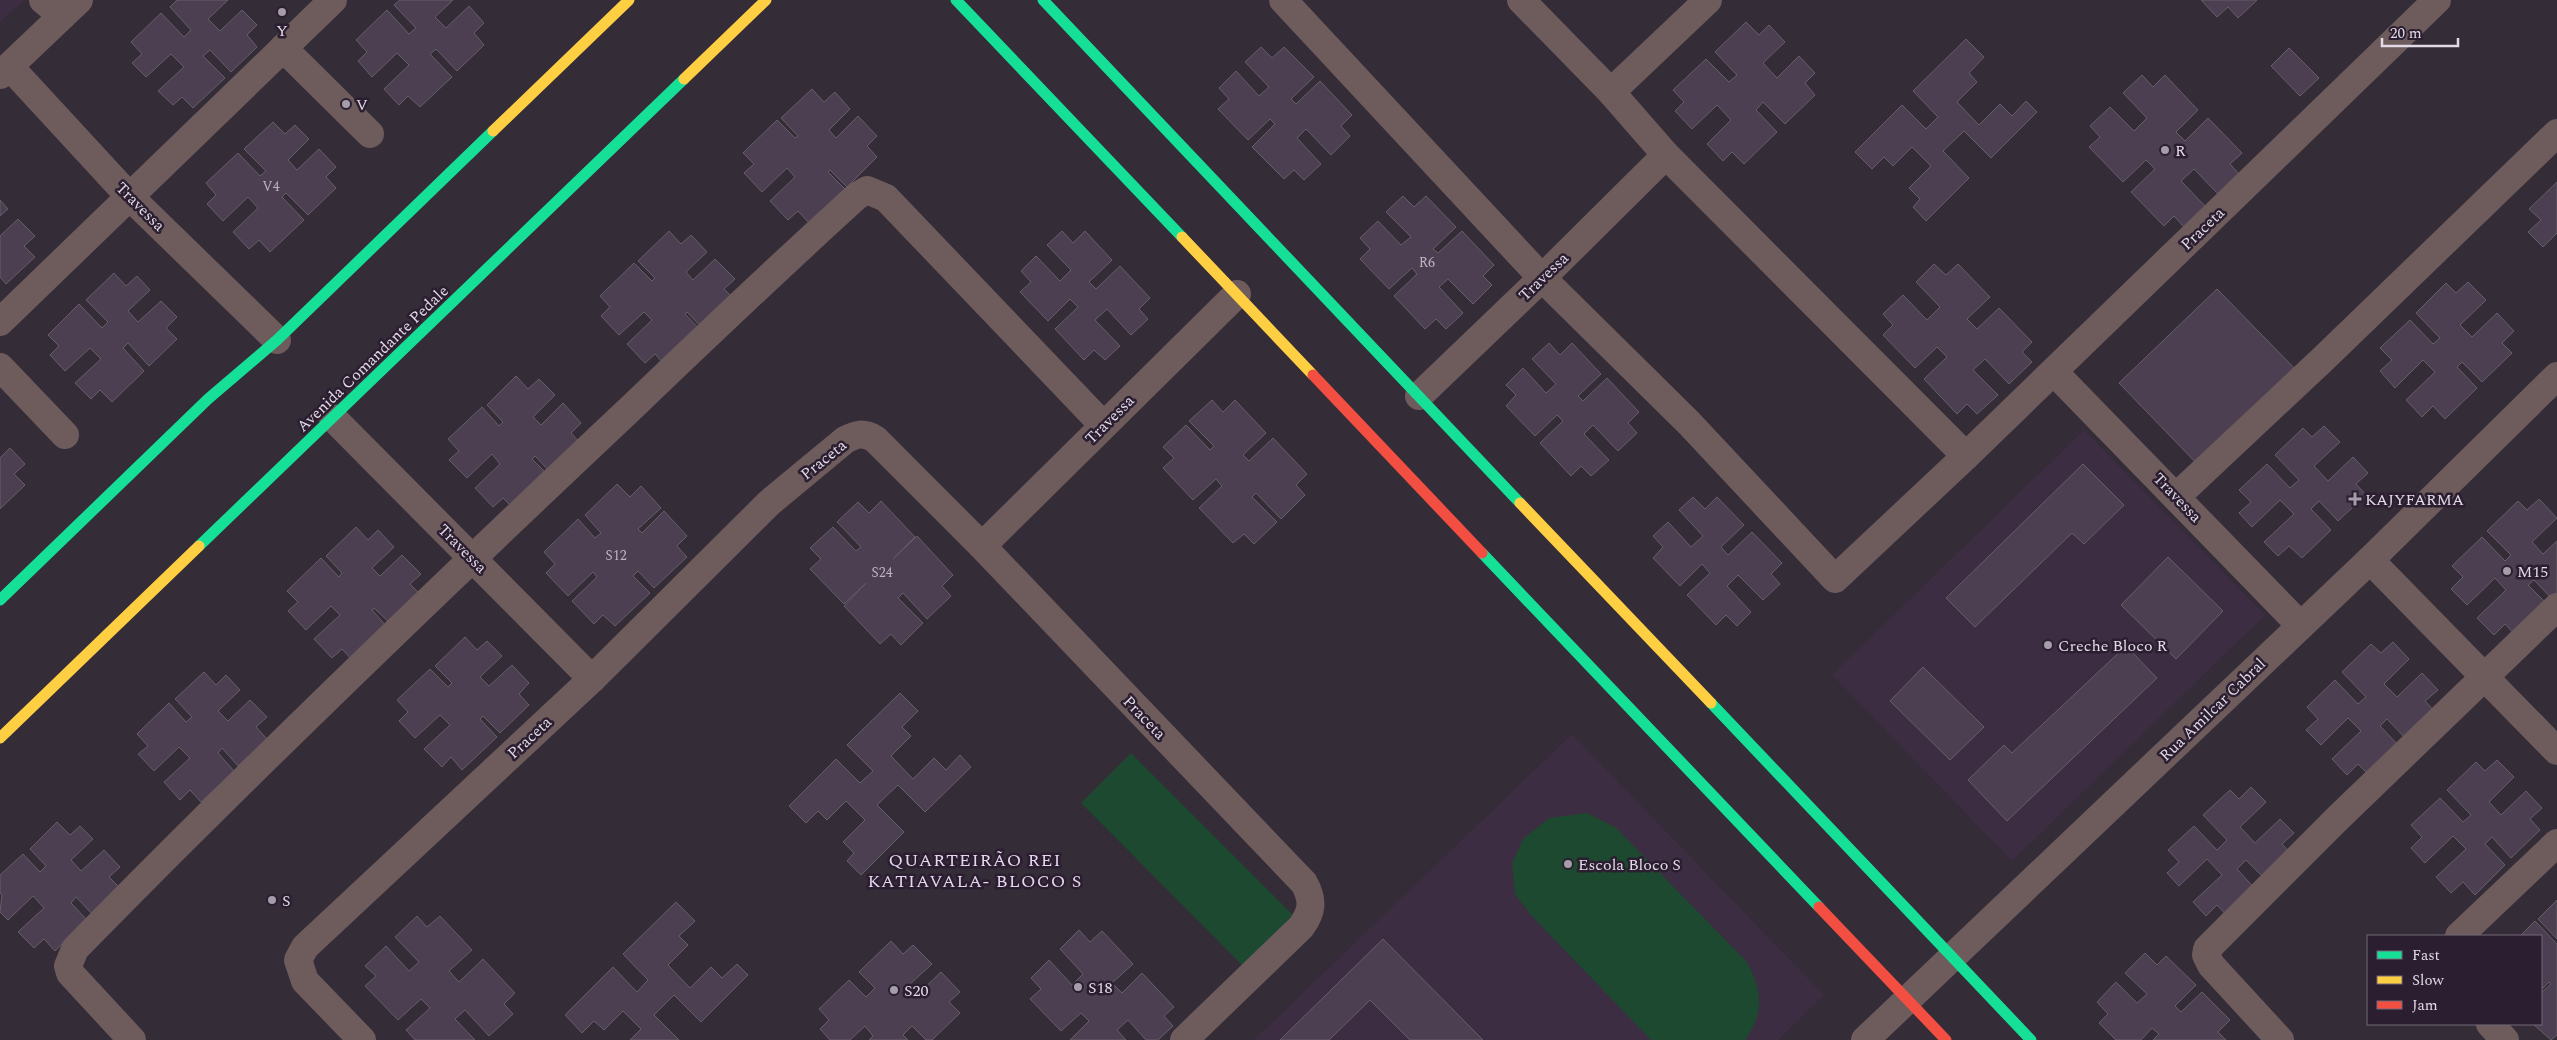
<svg xmlns="http://www.w3.org/2000/svg" width="2557" height="1040" font-family="Spectral,serif">
  <style>
    .built { fill: #3d2d43 }
    .green { fill: #1c492f }
    .building { fill: #4c3f51; stroke: #665f68 }
    .lines { fill: none; stroke-linecap: round; stroke-linejoin: round }
    .street { stroke: #6e5b5c; stroke-width: 28 }
    .fast { stroke: #16e098; stroke-width: 11 }
    .slow { stroke: #ffcf43; stroke-width: 11 }
    .jam { stroke: #f24e42; stroke-width: 11 }
    .poi-dot { fill: #a59da9; stroke: #2b1e31; stroke-width: 2 }
    .labels { text-anchor: middle; stroke-width: 5; stroke-linejoin: round; paint-order: stroke }
    .number-label { font-size: 14px; fill: #bcb3c1 }
    .poi-label { font-size: 16px; fill: #e2dae6; stroke: #2b1e31; text-anchor: start }
    .street-label { font-size: 16px; fill: #e2dae6; stroke: #2b1e31 }
    .neighbourhood-label { font-size: 18px; letter-spacing: 1px; fill: #e5d5ed; stroke: #2b1e31 }
  </style>
  <rect width="100%" height="100%" fill="#342c37"/>
  <!-- built -->
  <g class="built">
    <polygon points="0,0 24,0 0,22"/>
    <polygon points="2084,430 2265,615 2012,861 1832,675"/>
    <polygon points="1572,734 1824,995 1778,1040 1254,1040"/>
  </g>
  <!-- green -->
  <g class="green">
    <polygon points="1131,753 1293,915 1243,966 1081,803"/>
    <path d="M 1587,813 L 1615,827 L 1747,962 C 1762,991 1765,1012 1745,1040 L 1651,1040 L 1530,914 L 1515,894 L 1512,864 L 1523,839 L 1549,818 Z"/>
  </g>
  <!-- building -->
  <g class="building">
    <polygon points="177,0 228,0 208,19 220,31 242,10 257,25 247,35 257,47 231,72 210,50 203,56 225,78 193,108 182,97 173,105 158,91 184,67 171,54 146,77 132,63 142,54 131,42 161,13 184,37 191,30 170,7"/>
    <polygon points="400,0 453,0 435,17 446,28 469,6 484,23 474,33 484,45 457,71 436,49 430,54 452,77 420,107 408,96 399,105 384,89 409,65 397,53 372,77 358,61 367,52 356,40 387,10 409,34 416,28 394,5"/>
    <polygon points="2201,0 2257,0 2238,18 2228,7 2217,17"/>
    <polygon points="1746,22 1759,35 1769,25 1785,42 1763,63 1777,78 1799,56 1815,73 1805,83 1815,95 1785,124 1763,102 1756,110 1777,132 1744,164 1732,152 1723,161 1707,144 1731,120 1717,105 1692,129 1675,111 1684,102 1673,90 1706,59 1729,82 1737,75 1715,52"/>
    <polygon points="1966,39 1984,57 1969,73 1977,82 1957,102 1979,125 2000,104 2012,116 2026,101 2037,112 1991,158 1964,131 1943,151 1969,178 1926,221 1913,207 1920,199 1909,188 1931,166 1912,147 1893,166 1884,157 1872,169 1855,152 1902,105 1926,129 1938,117 1913,91"/>
    <polygon points="1261,47 1272,58 1284,47 1314,77 1291,99 1296,104 1320,81 1352,115 1341,126 1350,136 1331,155 1306,129 1297,138 1321,164 1304,180 1294,170 1284,179 1252,147 1275,124 1270,119 1248,140 1218,109 1229,99 1219,88 1236,71 1259,96 1269,87 1245,62"/>
    <polygon points="2289,48 2319,78 2300,96 2271,66"/>
    <polygon points="2142,75 2153,87 2165,75 2198,110 2176,132 2185,141 2208,118 2242,153 2230,164 2239,174 2218,194 2194,169 2181,181 2205,206 2184,227 2174,216 2164,226 2131,192 2155,169 2146,160 2123,182 2089,147 2100,137 2090,126 2110,107 2134,131 2147,118 2123,93"/>
    <polygon points="812,89 824,102 835,92 850,109 829,130 836,138 858,116 877,136 867,146 877,157 847,187 830,170 828,172 845,189 809,223 798,211 788,220 770,201 795,177 787,168 762,192 744,173 754,164 743,153 777,120 795,138 798,136 781,118"/>
    <polygon points="273,122 285,134 295,125 309,139 288,160 297,170 319,149 336,167 326,177 336,188 308,215 286,193 282,197 304,220 270,252 259,240 249,249 233,232 258,208 248,197 223,221 207,204 216,195 206,183 238,153 260,176 266,171 244,149"/>
    <polygon points="2557,182 2557,233 2543,247 2528,232 2541,220 2529,209"/>
    <polygon points="1403,196 1414,207 1426,196 1456,227 1433,249 1438,253 1462,231 1494,265 1483,276 1492,285 1473,304 1448,279 1439,287 1463,313 1446,329 1436,319 1425,329 1394,296 1417,274 1412,268 1389,289 1360,259 1370,249 1360,238 1378,221 1401,245 1411,237 1386,212"/>
    <polygon points="0,200 8,209 0,216"/>
    <polygon points="18,219 35,236 24,246 35,257 6,284 0,277 0,236"/>
    <polygon points="669,231 681,244 691,235 707,252 686,272 693,280 715,259 735,279 724,289 735,300 704,330 687,312 685,314 702,332 666,366 655,354 645,363 627,344 652,320 644,312 619,335 601,316 610,307 600,296 634,263 652,281 655,278 638,261"/>
    <polygon points="1062,231 1073,243 1085,231 1112,260 1089,282 1096,289 1120,266 1150,298 1139,309 1148,319 1131,335 1107,309 1095,320 1120,346 1105,360 1094,350 1084,360 1055,329 1078,307 1070,299 1048,321 1020,292 1031,282 1021,271 1036,256 1060,281 1071,270 1047,245"/>
    <polygon points="1934,264 1946,275 1958,264 1990,297 1967,319 1977,329 1999,308 2032,342 2022,352 2032,362 2009,384 1985,359 1973,370 1998,395 1977,414 1967,404 1957,414 1924,379 1947,357 1937,347 1915,368 1883,335 1893,325 1883,314 1903,295 1927,320 1940,307 1916,282"/>
    <polygon points="114,273 126,286 137,276 150,290 128,311 138,322 161,301 177,317 166,328 177,339 149,366 128,343 123,348 144,371 112,402 100,390 91,399 75,383 101,359 90,348 65,371 50,355 59,346 48,335 79,304 102,328 108,322 86,300"/>
    <polygon points="2468,282 2486,300 2460,325 2472,337 2497,313 2514,331 2502,343 2512,353 2482,382 2462,362 2457,367 2477,388 2445,419 2433,406 2422,417 2406,400 2435,372 2423,360 2395,388 2380,371 2392,360 2380,348 2410,320 2433,344 2440,338 2416,313 2446,283 2456,293"/>
    <polygon points="2217,289 2301,375 2202,469 2119,383"/>
    <polygon points="1549,343 1560,355 1572,343 1601,374 1578,396 1583,401 1607,378 1639,412 1628,423 1637,433 1618,451 1593,425 1584,434 1609,460 1591,476 1581,466 1571,476 1540,443 1563,421 1557,415 1535,436 1506,406 1516,395 1506,385 1523,368 1546,393 1556,384 1532,359"/>
    <polygon points="516,376 528,389 539,379 555,395 533,417 541,425 563,403 581,423 571,433 581,444 551,473 535,456 532,459 549,476 514,509 503,498 493,507 475,488 500,464 492,454 467,478 449,460 459,451 448,439 482,407 499,426 503,422 487,405"/>
    <polygon points="1212,400 1223,412 1235,400 1266,433 1243,455 1249,461 1273,438 1307,474 1296,485 1305,495 1281,519 1256,493 1252,497 1277,522 1254,544 1244,534 1233,543 1199,508 1222,486 1216,479 1193,500 1163,468 1174,458 1163,447 1186,425 1210,450 1214,446 1189,421"/>
    <polygon points="2324,426 2340,442 2314,466 2328,481 2353,457 2368,473 2356,484 2366,495 2338,521 2319,501 2311,509 2331,530 2302,558 2289,546 2278,556 2264,542 2294,514 2280,500 2252,527 2239,513 2251,502 2239,490 2267,464 2290,488 2299,480 2275,455 2303,428 2312,437"/>
    <polygon points="10,448 25,464 14,474 25,485 0,509 0,458"/>
    <polygon points="2083,464 2124,505 2084,544 2072,533 1975,627 1946,598"/>
    <polygon points="617,484 630,497 641,486 661,508 638,529 642,533 664,511 687,536 677,546 687,557 654,588 638,571 633,576 650,593 615,626 603,615 594,624 572,601 597,577 593,572 568,596 546,573 555,564 544,552 578,519 595,538 601,533 585,515"/>
    <polygon points="1693,497 1705,509 1717,497 1744,525 1721,547 1728,555 1752,532 1782,563 1771,574 1780,584 1763,600 1738,575 1727,586 1751,612 1737,626 1726,615 1716,625 1687,595 1710,573 1702,564 1680,586 1653,558 1663,547 1653,536 1668,522 1691,547 1703,536 1679,510"/>
    <polygon points="2539,499 2557,518 2532,542 2543,554 2557,541 2557,596 2553,600 2534,580 2528,585 2549,606 2517,637 2505,624 2494,635 2477,618 2506,590 2495,578 2467,605 2451,589 2463,577 2452,566 2482,537 2505,561 2511,555 2487,531 2518,501 2527,510"/>
    <polygon points="881,501 915,537 893,559 917,536 953,575 942,586 951,596 927,619 903,593 898,598 923,623 901,645 891,634 880,644 844,606 866,583 844,604 810,569 821,559 810,548 833,527 856,551 861,547 837,522 858,502 869,513"/>
    <polygon points="356,527 368,540 378,530 394,547 372,568 380,576 402,555 421,574 410,584 421,595 391,624 374,608 372,610 388,628 353,661 342,649 332,658 314,639 340,615 331,606 306,630 288,611 298,602 287,591 321,558 339,577 342,573 326,556"/>
    <polygon points="2168,557 2223,611 2176,659 2121,605"/>
    <polygon points="465,637 477,650 487,641 502,656 480,677 489,686 512,665 529,683 519,694 529,705 500,733 483,716 480,719 497,737 462,770 451,757 442,767 424,749 450,725 440,715 415,738 399,721 408,712 397,700 430,669 448,687 452,683 435,666"/>
    <polygon points="2393,642 2409,659 2384,684 2397,697 2422,673 2438,690 2425,701 2435,712 2407,740 2387,719 2380,726 2401,748 2370,776 2358,764 2347,775 2332,759 2361,731 2348,718 2321,745 2306,730 2318,719 2307,707 2335,680 2358,704 2366,697 2342,672 2371,644 2381,653"/>
    <polygon points="2126,646 2157,678 2007,821 1968,780 2004,745 2012,753"/>
    <polygon points="1923,667 1984,727 1950,760 1890,701"/>
    <polygon points="204,672 216,685 226,675 240,690 218,711 228,721 250,700 267,717 256,727 267,739 238,766 222,748 218,753 234,771 201,802 190,790 180,800 164,782 190,758 179,747 154,771 138,754 148,746 137,734 169,703 186,722 192,717 175,699"/>
    <polygon points="900,693 918,711 902,727 911,736 891,756 913,779 934,758 946,770 960,755 971,767 925,812 898,785 877,805 904,832 861,875 847,861 854,853 843,842 865,820 846,801 827,820 818,811 806,823 789,806 836,759 860,783 873,771 847,745"/>
    <polygon points="2497,760 2514,777 2489,802 2501,815 2526,791 2542,808 2530,819 2540,830 2511,858 2492,837 2485,844 2505,865 2475,895 2463,882 2451,893 2436,877 2466,849 2453,836 2425,863 2411,848 2422,837 2411,825 2440,798 2463,822 2471,815 2447,790 2476,762 2485,771"/>
    <polygon points="2251,787 2266,802 2240,827 2255,843 2280,819 2294,833 2282,844 2292,855 2266,880 2246,860 2237,869 2257,891 2229,918 2217,905 2206,916 2193,902 2222,875 2207,859 2179,886 2167,873 2179,862 2168,850 2194,826 2217,850 2227,840 2203,815 2230,790 2239,799"/>
    <polygon points="57,822 70,835 80,826 93,839 71,860 81,871 104,850 120,867 109,877 120,888 93,915 76,897 71,903 87,920 55,951 44,939 34,948 18,932 44,908 33,896 8,920 0,912 2,895 0,893 0,875 23,854 40,872 46,866 30,849"/>
    <polygon points="2557,900 2557,939 2538,919"/>
    <polygon points="676,902 695,921 679,936 688,945 668,965 690,988 711,967 722,978 737,964 748,975 701,1022 674,995 654,1015 679,1040 630,1040 641,1029 623,1011 604,1030 594,1021 582,1033 565,1015 613,967 637,992 648,980 623,954"/>
    <polygon points="417,916 427,927 440,916 472,950 449,971 459,982 483,959 515,993 504,1004 513,1014 489,1036 465,1010 455,1019 475,1040 415,1040 406,1030 430,1008 421,999 398,1020 365,986 376,976 365,966 386,946 409,971 419,962 395,937"/>
    <polygon points="2535,921 2557,944 2557,1035 2551,1040 2533,1024 2541,1024 2541,993 2551,984 2549,982 2541,990 2541,936 2520,936"/>
    <polygon points="1079,930 1090,942 1102,931 1133,964 1112,983 1122,993 1142,973 1174,1007 1164,1016 1173,1026 1158,1040 1146,1040 1128,1020 1117,1030 1126,1040 1070,1040 1089,1021 1081,1013 1061,1031 1030,999 1041,989 1031,978 1049,960 1072,985 1083,974 1060,949"/>
    <polygon points="1383,939 1483,1040 1410,1040 1370,1000 1329,1040 1280,1040"/>
    <polygon points="891,941 903,954 913,945 932,964 910,984 919,993 941,972 960,992 949,1002 960,1013 932,1040 926,1040 912,1026 903,1035 908,1040 869,1040 873,1036 865,1026 850,1040 830,1040 820,1029 829,1020 819,1009 849,980 866,997 875,988 859,972"/>
    <polygon points="2145,953 2157,965 2166,956 2196,985 2175,1006 2181,1012 2202,992 2230,1020 2218,1032 2226,1040 2153,1040 2159,1034 2152,1028 2141,1040 2116,1040 2099,1023 2108,1014 2097,1002 2116,982 2137,1003 2147,994 2125,973"/>
  </g>
  <g class="lines">
    <!-- street -->
    <g class="street">
      <polyline points="43,0 62,16"/>
      <polyline points="1283,0 1542,278 1689,423 1835,579 1966,456 2437,0"/>
      <polyline points="1521,0 1611,92 1666,155 1966,456"/>
      <polyline points="283,48 370,134"/>
      <polyline points="10,67 129,196 277,340"/>
      <polyline points="0,75 79,0"/>
      <polyline points="1611,92 1708,0"/>
      <polyline points="0,322 333,0"/>
      <polyline points="0,367 65,435"/>
      <polyline points="2054,372 2300,625"/>
      <polyline points="1419,396 1542,278 1666,155"/>
      <polyline points="333,418 592,679"/>
      <polyline points="2177,496 2322,360 2557,133"/>
      <polyline points="982,546 1237,294"/>
      <polyline points="2370,560 2557,751"/>
      <polyline points="2459,936 2557,843"/>
      <polyline points="2490,1024 2505,1040"/>
      <path d="M 132,1040 L 70,973 L 68,966 L 75,949 C 255,765 442,586 630,409 C 705,337 780,266 857,196 L 867,190 L 886,198 L 1103,425"/>
      <path d="M 362,1040 L 305,981 L 298,960 L 305,947 L 592,679 L 769,503 L 845,440 C 857,434 863,432 875,439 L 982,546 L 1304,883 C 1314,901 1312,912 1301,927 L 1184,1040"/>
      <polyline points="1865,1040 2370,560 2557,376"/>
      <polyline points="2280,1040 2211,965 2206,955 2207,949 2338,818 2557,607"/>
    </g>
    <!-- fast -->
    <g class="fast">
      <polyline points="956,0 1182,237"/>
      <polyline points="1043,0 1520,503"/>
      <polyline points="199,546 684,79"/>
      <polyline points="1482,553 1819,907"/>
      <polyline points="0,600 208,399 277,340 493,131"/>
      <polyline points="1711,703 2031,1040"/>
    </g>
    <!-- slow -->
    <g class="slow">
      <polyline points="684,79 766,0"/>
      <polyline points="493,131 629,0"/>
      <polyline points="1182,237 1313,375"/>
      <polyline points="1520,503 1711,703"/>
      <polyline points="0,738 199,546"/>
    </g>
    <!-- jam -->
    <g class="jam">
      <polyline points="1313,375 1482,553"/>
      <polyline points="1819,907 1946,1040"/>
    </g>
  </g>
  <!-- markers -->
  <g class="poi-dot">
    <circle cx="282" cy="12" r="5"/>
    <circle cx="346" cy="104" r="5"/>
    <circle cx="2165" cy="150" r="5"/>
    <path d="M2352.5 491.5h5v5h5v5h-5v5h-5v-5h-5v-5h5z"/>
    <circle cx="2507" cy="571" r="5"/>
    <circle cx="2048" cy="645" r="5"/>
    <circle cx="1568" cy="864" r="5"/>
    <circle cx="272" cy="900" r="5"/>
    <circle cx="1078" cy="987" r="5"/>
    <circle cx="894" cy="990" r="5"/>
  </g>
  <g class="labels">
    <!-- number labels -->
    <g class="number-label">
      <text x="271" y="191">V4</text>
      <text x="1427" y="267">R6</text>
      <text x="616" y="560">S12</text>
      <text x="882" y="577">S24</text>
    </g>
    <!-- poi labels -->
    <g class="poi-label">
      <text x="282" y="36" text-anchor="middle">Y</text>
      <text x="356" y="110">V</text>
      <text x="2175" y="156">R</text>
      <text x="2365" y="505">KAJYFARMA</text>
      <text x="2517" y="577">M15</text>
      <text x="2058" y="651">Creche Bloco R</text>
      <text x="1578" y="870">Escola Bloco S</text>
      <text x="282" y="906">S</text>
      <text x="1088" y="993">S18</text>
      <text x="904" y="996">S20</text>
    </g>
    <!-- street labels -->
    <g class="street-label">
      <text transform="translate(141 206) rotate(45)" y="6">Travessa</text>
      <text transform="translate(2202 228) rotate(-44)" y="6">Praceta</text>
      <text transform="translate(1543 276) rotate(-44)" y="6">Travessa</text>
      <text transform="translate(372 358) rotate(-44)" y="6">Avenida Comandante Pedale</text>
      <text transform="translate(1109 419) rotate(-45)" y="6">Travessa</text>
      <text transform="translate(823 459) rotate(-39)" y="6">Praceta</text>
      <text transform="translate(2178 497) rotate(46)" y="6">Travessa</text>
      <text transform="translate(463 548) rotate(45)" y="6">Travessa</text>
      <text transform="translate(2212 709) rotate(-44)" y="6">Rua Amilcar Cabral</text>
      <text transform="translate(1145 717) rotate(46)" y="6">Praceta</text>
      <text transform="translate(529 737) rotate(-43)" y="6">Praceta</text>
    </g>
    <!-- neighbourhood labels -->
    <g class="neighbourhood-label">
      <text x="975" y="866">QUARTEIRÃO REI<tspan x="975" dy="21">KATIAVALA- BLOCO S</tspan></text>
    </g>
  </g>
  <!-- legend -->
  <rect x="2367" y="935" width="175" height="90" fill="#2b1e31" stroke="#746979"/>
  <rect x="2377" y="951" width="25" height="8" fill="#16e098" stroke="#746979"/>
  <text x="2412" y="960" font-size="15" fill="#e2dae6">Fast</text>
  <rect x="2377" y="976" width="25" height="8" fill="#ffcf43" stroke="#746979"/>
  <text x="2412" y="985" font-size="15" fill="#e2dae6">Slow</text>
  <rect x="2377" y="1001" width="25" height="8" fill="#f24e42" stroke="#746979"/>
  <text x="2412" y="1010" font-size="15" fill="#e2dae6">Jam</text>
  <!-- scale -->
  <path d="M2382 38v8h76v-8" fill="none" stroke="#e2dae6" stroke-width="2.5"/>
  <text x="2390" y="38" font-size="15" fill="#e2dae6" stroke="#2b1e31" stroke-width="4" paint-order="stroke">20 m</text>
</svg>
